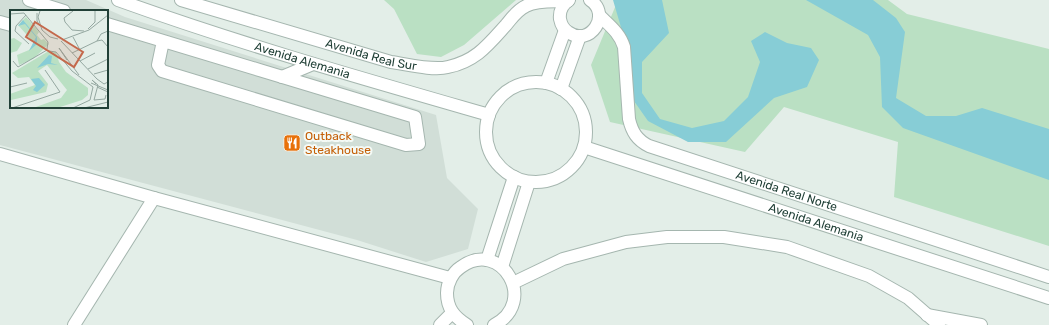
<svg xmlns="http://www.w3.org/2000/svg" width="1049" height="325" font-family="Rubik,sans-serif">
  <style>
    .built { fill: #d1ded7; fill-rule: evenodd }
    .green { fill: #bae0c3 }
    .water { fill: #87cdd6 }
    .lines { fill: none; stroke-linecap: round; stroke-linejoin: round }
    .minor-casing { stroke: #a5b6af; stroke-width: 14 }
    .minor { stroke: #fff; stroke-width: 12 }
    .labels { text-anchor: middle; stroke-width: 4; stroke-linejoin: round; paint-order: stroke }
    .street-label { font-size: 12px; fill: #214037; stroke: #f4faf6 }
    .food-label { font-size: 12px; fill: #c56008; stroke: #f4faf6; text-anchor: start }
    .inset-road { fill: none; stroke: #95a8a1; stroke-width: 1 }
    .view { fill: #c4694c; fill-opacity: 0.15; stroke: #c4694c; stroke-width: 2 }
    .inset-edge { fill: none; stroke: #214037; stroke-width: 2 }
  </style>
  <rect width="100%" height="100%" fill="#e3eee8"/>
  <!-- built -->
  <path class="built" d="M 0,0 L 86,0 L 125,17 L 436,115 L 447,178 L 478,209 L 468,249 L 426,262 L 357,240 L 0,145 ZM 11,11 L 107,11 L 107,107 L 11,107 Z"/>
  <!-- green -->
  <g class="green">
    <polygon points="384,0 516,0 464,45 441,57 417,54 394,9"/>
    <polygon points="618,0 888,0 907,14 1049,49 1049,246 894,197 898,142 784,107 745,152 610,122 591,65"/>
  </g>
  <!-- water -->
  <g class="water">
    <polygon points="613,0 662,0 669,33 642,62 642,93 660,119 692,128 724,121 748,97 760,62 751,41 765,32 787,43 811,48 819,60 807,87 774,98 726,142 688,142 648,121 634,101 626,64 625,41"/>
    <polygon points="806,0 873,0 896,18 905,32 896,98 926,116 956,116 982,108 1049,129 1049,180 903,128 882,107 880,57 868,35"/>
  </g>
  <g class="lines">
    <defs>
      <g id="minor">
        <polyline points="29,0 64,11"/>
        <path id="s1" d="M 118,0 C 240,44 364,79 489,115"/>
        <path id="s2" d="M 181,0 L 391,62 C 406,64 433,71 448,67 C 476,61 488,45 506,25 C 512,18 517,10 526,6 C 538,0 554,2 568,1"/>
        <path d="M 569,0 C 563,4 559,11 560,19 C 561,24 563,29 568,32 C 590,48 612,14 590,0"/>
        <path id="s3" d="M 599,15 C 609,25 620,33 624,47 L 629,119 C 632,132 637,140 649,146 L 1049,277"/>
        <polyline points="0,22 11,25"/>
        <path d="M 107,24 C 210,55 312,86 415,117 L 419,144 L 406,145 L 162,71 L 158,65 L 163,41"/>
        <polyline points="282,77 313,64"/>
        <circle cx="536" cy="132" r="50"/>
        <polyline points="546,83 565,30"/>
        <polyline points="561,89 580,36"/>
        <path id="s4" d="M 584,147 L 1049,298"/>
        <polyline points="0,154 154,198 450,278"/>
        <polyline points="487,260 514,177"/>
        <polyline points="502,267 529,182"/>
        <polyline points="513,283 563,259 626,242 667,237 724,237 787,247 869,276 908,298 939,325"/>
        <polyline points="927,315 981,325"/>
        <polyline points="74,325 154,198"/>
        <polyline points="440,325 452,313"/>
        <path d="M 467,325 C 454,317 447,308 447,293 C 447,283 453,272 461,267 C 501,238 539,302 494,325"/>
      </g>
    </defs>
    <!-- minor casing -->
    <use href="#minor" class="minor-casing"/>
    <!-- minor -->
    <use href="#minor" class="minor"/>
  </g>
  <!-- icons -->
  <defs>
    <symbol id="restaurant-square" viewBox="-11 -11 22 22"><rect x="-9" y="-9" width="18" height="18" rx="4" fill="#e8710a" stroke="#f4faf6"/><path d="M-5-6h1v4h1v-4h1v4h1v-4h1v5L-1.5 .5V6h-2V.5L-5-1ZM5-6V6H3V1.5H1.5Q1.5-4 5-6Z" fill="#fff"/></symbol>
  </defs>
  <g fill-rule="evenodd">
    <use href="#restaurant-square" x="282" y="133" width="20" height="20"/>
  </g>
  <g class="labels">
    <!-- street labels -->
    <g class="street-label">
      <text dy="4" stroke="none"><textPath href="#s2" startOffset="198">Avenida Real Sur</textPath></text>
      <text dy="4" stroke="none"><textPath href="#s1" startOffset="194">Avenida Alemania</textPath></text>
      <text dy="4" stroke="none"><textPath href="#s3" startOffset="293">Avenida Real Norte</textPath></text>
      <text dy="4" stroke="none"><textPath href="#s4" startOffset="244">Avenida Alemania</textPath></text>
    </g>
    <!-- food labels -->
    <g class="food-label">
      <text x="305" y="140">Outback<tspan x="305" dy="14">Steakhouse</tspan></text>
    </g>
  </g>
  <!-- overview -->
  <g transform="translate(10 10)">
    <rect width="98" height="98" fill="#e3eee8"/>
    <path d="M 16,7 L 29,22 L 27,25 L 31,30 L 34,29 L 39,34 L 23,49 L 9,55 L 7,45 L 19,40 L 24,33 L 8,15 ZM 4,28 L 12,33 L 7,41 L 0,43 L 0,29 ZM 37,42 L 46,42 L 49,52 L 56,62 L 78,78 L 78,85 L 72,90 L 47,98 L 23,98 L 51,88 L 57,80 L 37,55 L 28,61 L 38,74 L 36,82 L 1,90 L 0,84 L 25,75 L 19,67 L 8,68 L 2,63 Z" fill="#bae0c3"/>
    <path d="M 13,10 L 27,27 L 27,34 L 19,41 L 26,27 L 15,14 L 8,16 ZM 39,45 L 42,46 L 41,53 L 48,55 L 38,54 L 27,58 ZM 29,68 L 35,75 L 27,82 L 23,80 L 26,76 L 21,69 Z" fill="#87cdd6"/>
    <path class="inset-road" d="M 30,1 L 28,7 L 32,20 L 40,27 L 48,29M 63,1 L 54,8 L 55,12 L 62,20 L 74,21M 27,3 L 27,11 L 30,16M 0,4 L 14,3 L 38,32 L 37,39M 78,19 L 85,12 L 85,0M 5,21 L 6,16 L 16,5M 5,21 L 19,34M 63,27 L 70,40M 52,30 L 79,20 L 98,5M 51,31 L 87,69 L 94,74 L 98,72M 87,31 L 92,30 L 98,37M 39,41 L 46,42 L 62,61 L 83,77 L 80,90 L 63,98M 62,43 L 87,31 L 91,24 L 98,21M 57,50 L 49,38 L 69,65M 3,51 L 8,57 L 37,40M 70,51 L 85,43M 78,59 L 98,49M 84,64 L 98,60M 81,73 L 98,80M 86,74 L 82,70 L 88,75 L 84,90 L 95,89 L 96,85M 0,77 L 17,73M 87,77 L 98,82M 2,98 L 50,82 L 35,60M 74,98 L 98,92"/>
    <path class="view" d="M 25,12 L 73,42 L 64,57 L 16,27 Z"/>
    <rect width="98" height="98" class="inset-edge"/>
  </g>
</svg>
